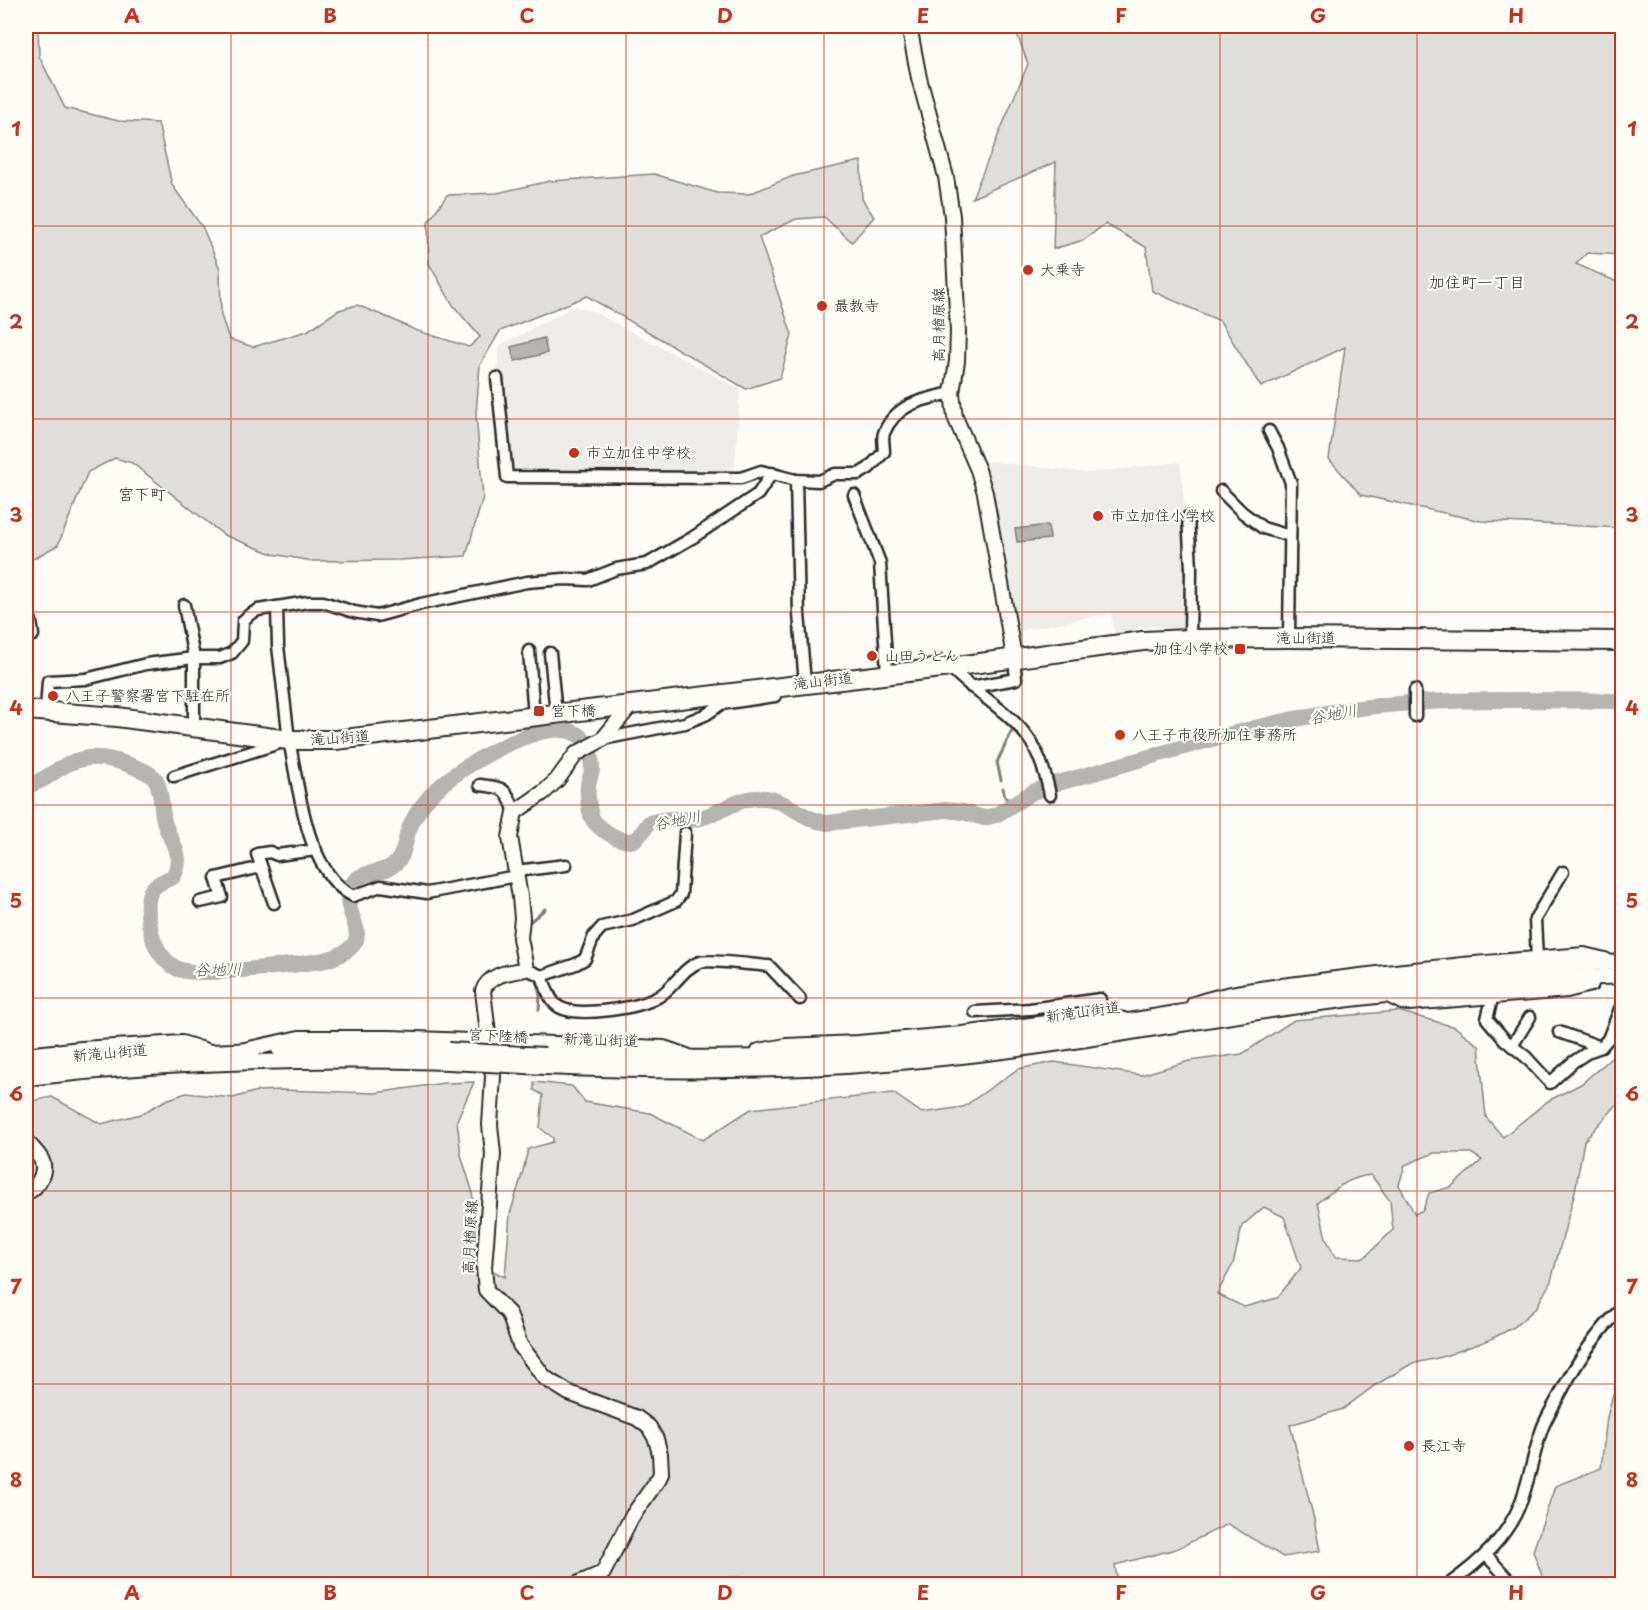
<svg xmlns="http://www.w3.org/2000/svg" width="1648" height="1610" font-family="'Playpen Sans','Klee One',sans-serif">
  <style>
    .built { fill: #edece8 }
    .green { fill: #dfdeda; stroke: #858482; stroke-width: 1.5; fill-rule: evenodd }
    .water { fill: #b5b4b1; stroke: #7e7d7b; stroke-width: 1.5 }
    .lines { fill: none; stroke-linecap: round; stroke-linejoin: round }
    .stream { stroke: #7e7d7b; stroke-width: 3 }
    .river { stroke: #b5b4b1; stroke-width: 16 }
    .street-casing { stroke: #2b2b2b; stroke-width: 15 }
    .secondary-casing { stroke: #2b2b2b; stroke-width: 18 }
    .highway-casing { stroke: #2b2b2b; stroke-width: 22 }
    .street { stroke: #fdfcf7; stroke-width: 10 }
    .secondary { stroke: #fdfcf7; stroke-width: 14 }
    .highway { stroke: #fdfcf7; stroke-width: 18 }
    .secondary-bridge-casing { stroke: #2b2b2b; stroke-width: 18; stroke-linecap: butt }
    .secondary-bridge { stroke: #fdfcf7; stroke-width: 14 }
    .grid { fill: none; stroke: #c8321e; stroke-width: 1.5; stroke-opacity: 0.55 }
    .poi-dot { fill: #c8321e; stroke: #fdfcf7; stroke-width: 2 }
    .labels { text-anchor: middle; stroke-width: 4.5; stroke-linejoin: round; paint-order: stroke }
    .poi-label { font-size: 15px; fill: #2b2b2b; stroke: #fdfcf7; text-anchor: start }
    .street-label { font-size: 15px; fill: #2b2b2b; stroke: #fdfcf7 }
    .neighbourhood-label { font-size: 16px; fill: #2b2b2b; stroke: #fdfcf7 }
    .water-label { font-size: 16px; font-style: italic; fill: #5b5b5a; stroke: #fdfcf7 }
    .neatline { fill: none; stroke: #c8321e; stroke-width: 2 }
    .grid-label { font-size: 20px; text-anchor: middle; font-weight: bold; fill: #c8321e }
  </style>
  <rect width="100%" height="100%" fill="#fdfcf7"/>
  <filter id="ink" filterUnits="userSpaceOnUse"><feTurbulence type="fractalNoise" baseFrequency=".0167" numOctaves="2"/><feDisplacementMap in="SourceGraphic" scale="12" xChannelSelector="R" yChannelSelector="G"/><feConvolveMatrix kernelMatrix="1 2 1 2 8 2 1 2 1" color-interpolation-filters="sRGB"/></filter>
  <g filter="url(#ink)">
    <!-- built -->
    <g class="built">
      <polygon points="574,306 594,312 740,389 734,478 507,477 497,378 499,346"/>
      <polygon points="979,460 1088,473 1180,462 1185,509 1188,517 1190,631 1153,626 1139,628 1116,641 1111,613 1012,632"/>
    </g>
    <!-- green -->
    <g class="green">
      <polygon points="26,26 38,26 39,56 65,108 119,121 158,123 172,185 203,228 220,269 221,315 229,339 253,347 307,331 339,310 357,305 389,318 415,330 469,347 480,337 453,305 429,264 428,222 447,195 497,193 550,181 654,174 717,193 749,194 793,176 861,161 862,199 874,217 852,242 824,217 796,219 759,237 792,335 780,378 746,389 587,296 500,331 480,365 476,414 483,497 466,556 399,560 312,561 273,554 224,535 132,463 115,458 88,472 58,545 26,563"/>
      <polygon points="1014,26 1622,26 1622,255 1587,253 1576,264 1622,284 1622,528 1481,521 1361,495 1329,459 1345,347 1261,387 1220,321 1152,291 1146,247 1105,224 1084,240 1053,249 1056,162 972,198 1028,64"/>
      <path d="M 1398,1011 L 1455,1027 L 1479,1046 L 1486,1117 L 1503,1137 L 1548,1101 L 1581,1084 L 1622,1049 L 1622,1099 L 1584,1141 L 1575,1191 L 1551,1281 L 1536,1308 L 1514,1327 L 1489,1340 L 1442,1357 L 1411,1364 L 1374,1386 L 1343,1409 L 1290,1425 L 1314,1519 L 1320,1551 L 1283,1557 L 1228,1524 L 1176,1549 L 1115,1565 L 1117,1577 L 1157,1584 L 762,1584 L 760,1580 L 739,1577 L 601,1584 L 26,1584 L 26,1201 C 40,1197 44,1190 48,1176 L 26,1129 L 26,1102 L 52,1097 L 101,1124 L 141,1114 L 166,1100 L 186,1093 L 233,1098 L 257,1091 L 281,1090 L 375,1093 L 444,1083 L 474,1082 L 457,1120 L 461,1155 L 472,1190 L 478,1258 L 493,1271 L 505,1277 L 510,1214 L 523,1171 L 528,1149 L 553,1142 L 553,1138 L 540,1128 L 543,1095 L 534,1090 L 534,1082 L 572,1086 L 585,1102 L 650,1113 L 703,1140 L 751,1109 L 893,1093 L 922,1113 L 963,1107 L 1018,1069 L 1054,1062 L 1141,1075 L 1189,1061 L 1242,1054 L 1294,1020 ZM 1434,1153 L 1471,1153 L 1482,1160 L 1451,1187 L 1429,1193 L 1423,1210 L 1415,1214 L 1399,1185 L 1405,1165 ZM 1371,1175 L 1390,1201 L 1393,1230 L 1364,1258 L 1335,1257 L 1326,1238 L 1318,1203 C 1334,1189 1350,1177 1371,1175 ZM 1264,1207 L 1284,1217 L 1301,1268 L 1277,1298 L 1244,1307 L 1217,1294 L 1233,1264 L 1242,1226 Z"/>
      <polygon points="26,1149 37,1164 35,1179 26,1185"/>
      <polygon points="1622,1361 1622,1584 1545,1584 1533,1551 1555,1486 1601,1468 1607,1417"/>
    </g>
    <!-- water -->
    <g class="water">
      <polygon points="544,338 547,353 515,361 511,347"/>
      <polygon points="1048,525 1050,539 1017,542 1015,529"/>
    </g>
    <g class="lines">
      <!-- stream -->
      <g class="stream">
        <polyline points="995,699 1007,707 1015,716"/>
        <polyline points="1001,780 997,762 1014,727"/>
        <polyline points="1003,788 1005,797 1013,804"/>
        <polyline points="526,925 545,909"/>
        <polyline points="536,978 540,996 539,1010"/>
      </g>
      <!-- river -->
      <path class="river" d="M 26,786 C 43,783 54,770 70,763 C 93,753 115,759 137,768 C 144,771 151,773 156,780 C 162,792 161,808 164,821 C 169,841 186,855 173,877 C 152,885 146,890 148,914 C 150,935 157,959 178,969 C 197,978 301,964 326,960 C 386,941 338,916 350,888 C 358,868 383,876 396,863 C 405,854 405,840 409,829 C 423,793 457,771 490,753 C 524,735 591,704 592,769 C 592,775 588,780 588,786 C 587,794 589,811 592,818 C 596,828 624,845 634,840 C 640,837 645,828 649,823 C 656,821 664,819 672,819 C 680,818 688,821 695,819 C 723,815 740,792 771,799 C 792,804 806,821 827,823 L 946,810 L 963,812 L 984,818 L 996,815 L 1033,792 L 1058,783 C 1146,759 1238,728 1327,713 C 1424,696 1524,700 1622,701"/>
      <defs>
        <g id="street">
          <path d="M 497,378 L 507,477 L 741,478 L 761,471 L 796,480 L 819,481 L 835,474 L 859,474 L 869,468 L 884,452 C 884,446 882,438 884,433 C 896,403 925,399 952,393"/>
          <polyline points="1269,431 1278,448 1291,483 1289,638"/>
          <polyline points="796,480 799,614 805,683 800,687"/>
          <polyline points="1221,491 1242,512 1263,528 1290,536"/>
          <polyline points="854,495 880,563 887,673"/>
          <polyline points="1188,517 1191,568 1190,639"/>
          <polyline points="184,605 194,658 194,728"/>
          <polyline points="277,607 278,646 289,740"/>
          <polyline points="26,621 31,621 33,635 26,635"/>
          <polyline points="529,651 534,717"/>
          <polyline points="550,653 556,714"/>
          <path d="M 950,667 C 973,692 1005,708 1026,735 C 1039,751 1046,775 1050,795"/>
          <polyline points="971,687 1016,679 1014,657"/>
          <polyline points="46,710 48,681 86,679 146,664 194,658 220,658 232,653 242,641 243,621 249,615 258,610 308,602 323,602 354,612 377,616 421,604 527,582 564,579 588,580 616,569 647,564 692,538 758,494 772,473"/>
          <polyline points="1415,716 1415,690"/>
          <polyline points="603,739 685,723 707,714 721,704 775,696"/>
          <path d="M 174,776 L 289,740 C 299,788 306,872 353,896 L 381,886 L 427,893 L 516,876"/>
          <path d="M 480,785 C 505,788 506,788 515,812"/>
          <polyline points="516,871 566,865"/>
          <polyline points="200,902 222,897 216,878 261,867"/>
          <polyline points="274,903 257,854 270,852 277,855 316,850"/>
          <polyline points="1537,959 1535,919 1563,872"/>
          <path d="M 526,969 L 542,976 C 546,986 549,1001 559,1007 C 578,1018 639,1008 658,997 C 673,989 683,967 700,962 C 711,959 754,965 769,966 L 800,999"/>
          <polyline points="542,976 576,964 585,959 594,936 602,927 633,920 676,901 681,894 685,833"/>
          <polyline points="1493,995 1487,1019 1505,1040 1526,1057 1550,1083 1573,1062 1590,1051 1601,1047"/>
          <polyline points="975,1012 1030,1009 1100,999"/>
          <polyline points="1559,1032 1601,1047 1608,1039 1622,1004"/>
          <polyline points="1512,1046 1530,1017"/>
          <polyline points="1486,1555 1513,1584"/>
          <path d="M 1449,1584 C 1480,1562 1509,1536 1522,1499 C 1530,1476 1534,1452 1542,1429 C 1546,1418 1553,1407 1559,1396 C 1576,1363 1595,1334 1622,1308"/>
        </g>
        <g id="secondary">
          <polyline points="909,26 919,78 946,177 952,216 958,331 957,361 952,393 955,417 978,470 985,493 1014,657"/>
          <polyline points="1388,995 1402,1002 1409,1003 1567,990 1591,984"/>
          <path d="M 1194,1004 C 1235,990 1277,987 1320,981 C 1408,969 1496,962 1584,955 L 1605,960"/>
          <polyline points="279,1049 449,1050"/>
          <polyline points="245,1050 299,1038 390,1038 664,1048 687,1056"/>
          <polyline points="759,1051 786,1046 858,1043 962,1034 1099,1016 1124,1020"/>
          <polyline points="26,1055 81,1049 182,1043 207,1051"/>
          <path d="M 545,1055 C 672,1059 799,1060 926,1048 C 1053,1037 1177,1011 1303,993 C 1409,978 1516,969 1622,962"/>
          <polyline points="26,1067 146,1055 254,1050"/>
          <path d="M 545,1067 C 677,1073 810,1072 942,1058 C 1085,1044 1225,1013 1368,997 C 1452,987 1537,980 1622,976"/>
          <path d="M 26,1078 C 166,1062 307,1058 449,1062"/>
          <path d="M 26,1141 C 30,1146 35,1150 39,1156 C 49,1169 39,1187 26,1193"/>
          <path d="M 577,1584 L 603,1573 L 631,1518 L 659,1478 L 661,1473 L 660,1454 L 656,1439 L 649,1427 L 637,1418 L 569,1393 L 545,1378 L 520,1345 L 509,1314 L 486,1290 L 484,1267 L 493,1154 L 490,1125 L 493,1076 L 483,991 C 488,974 511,972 526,969 L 520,938 L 522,918 L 520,897 L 510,837 L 515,812 L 544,792 L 557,780 L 576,754 L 603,739 L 631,705"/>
        </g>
        <polyline id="highway" points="26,710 117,717 289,740 336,740 950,667 1143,641 1190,639 1289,638 1622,641"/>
      </defs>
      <!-- street casing -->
      <use href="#street" class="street-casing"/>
      <!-- secondary casing -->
      <use href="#secondary" class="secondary-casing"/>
      <!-- highway casing -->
      <use href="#highway" class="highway-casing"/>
      <!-- street -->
      <use href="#street" class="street"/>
      <!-- secondary -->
      <use href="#secondary" class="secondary"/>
      <!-- highway -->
      <use href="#highway" class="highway"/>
      <defs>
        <g id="secondary-bridge">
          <polyline points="449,1050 545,1055"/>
          <polyline points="449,1062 545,1067"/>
        </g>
      </defs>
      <!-- secondary-bridge casing -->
      <use href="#secondary-bridge" class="secondary-bridge-casing"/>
      <!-- secondary-bridge -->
      <use href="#secondary-bridge" class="secondary-bridge"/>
    </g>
  </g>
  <!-- grid -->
  <path class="grid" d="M 231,26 L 231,1584M 428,26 L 428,1584M 626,26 L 626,1584M 824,26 L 824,1584M 1022,26 L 1022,1584M 1220,26 L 1220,1584M 1417,26 L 1417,1584M 26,226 L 1622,226M 26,419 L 1622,419M 26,612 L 1622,612M 26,805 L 1622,805M 26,998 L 1622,998M 26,1191 L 1622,1191M 26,1384 L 1622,1384"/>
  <!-- markers -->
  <g class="poi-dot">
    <circle cx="1028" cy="270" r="6"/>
    <circle cx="822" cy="306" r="6"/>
    <circle cx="574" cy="453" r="6"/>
    <circle cx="1098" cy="516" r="6"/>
    <rect x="1234" y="643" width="12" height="12" rx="3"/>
    <circle cx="872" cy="656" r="6"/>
    <circle cx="53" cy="696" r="6"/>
    <rect x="533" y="705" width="12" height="12" rx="3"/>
    <circle cx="1120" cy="735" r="6"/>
    <circle cx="1409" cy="1446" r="6"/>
  </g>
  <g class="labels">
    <!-- poi labels -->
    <g class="poi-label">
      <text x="1040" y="275">大乗寺</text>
      <text x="834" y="311">最教寺</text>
      <text x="586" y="458">市立加住中学校</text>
      <text x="1110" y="521">市立加住小学校</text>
      <text x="1228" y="654" text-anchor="end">加住小学校</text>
      <text x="884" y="661">山田うどん</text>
      <text x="65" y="701">八王子警察署宮下駐在所</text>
      <text x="551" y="716">宮下橋</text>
      <text x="1132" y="740">八王子市役所加住事務所</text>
      <text x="1421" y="1451">長江寺</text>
    </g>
    <!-- street labels -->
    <g class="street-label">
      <text transform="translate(939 325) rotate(-90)" y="5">高月楢原線</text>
      <text x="1306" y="643">滝山街道</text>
      <text transform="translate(823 681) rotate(-7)" y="5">滝山街道</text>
      <text transform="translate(340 738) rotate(-4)" y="5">滝山街道</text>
      <text transform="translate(1083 1012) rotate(-8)" y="5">新滝山街道</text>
      <text transform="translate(498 1036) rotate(3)" y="5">宮下陸橋</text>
      <text transform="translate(601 1040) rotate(2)" y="5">新滝山街道</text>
      <text transform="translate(110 1053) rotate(-5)" y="5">新滝山街道</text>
      <text transform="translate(470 1237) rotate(-87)" y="5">高月楢原線</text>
    </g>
    <!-- neighbourhood labels -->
    <g class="neighbourhood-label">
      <text x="1477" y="288">加住町一丁目</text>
      <text x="142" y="500">宮下町</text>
    </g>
    <!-- water labels -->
    <g class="water-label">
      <text transform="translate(1333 714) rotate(-10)" y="6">谷地川</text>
      <text transform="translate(677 820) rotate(-10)" y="6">谷地川</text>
      <text transform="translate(218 969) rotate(-1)" y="6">谷地川</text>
    </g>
  </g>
  <!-- margin -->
  <rect width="1648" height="1610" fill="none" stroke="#fdfcf7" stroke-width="66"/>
  <rect x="33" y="33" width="1582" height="1544" class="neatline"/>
  <g class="grid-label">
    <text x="132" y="23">A</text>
    <text x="330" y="23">B</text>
    <text x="527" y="23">C</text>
    <text x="725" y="23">D</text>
    <text x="923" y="23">E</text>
    <text x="1121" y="23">F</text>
    <text x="1318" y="23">G</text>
    <text x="1516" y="23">H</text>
    <text x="16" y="136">1</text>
    <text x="1632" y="136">1</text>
    <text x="16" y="329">2</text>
    <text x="1632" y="329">2</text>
    <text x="16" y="522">3</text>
    <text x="1632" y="522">3</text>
    <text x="16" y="715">4</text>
    <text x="1632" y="715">4</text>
    <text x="16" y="908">5</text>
    <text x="1632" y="908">5</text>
    <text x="16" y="1101">6</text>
    <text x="1632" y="1101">6</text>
    <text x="16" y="1294">7</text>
    <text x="1632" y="1294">7</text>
    <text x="16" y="1487">8</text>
    <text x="1632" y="1487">8</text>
    <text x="132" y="1600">A</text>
    <text x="330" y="1600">B</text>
    <text x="527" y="1600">C</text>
    <text x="725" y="1600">D</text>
    <text x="923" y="1600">E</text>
    <text x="1121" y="1600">F</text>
    <text x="1318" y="1600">G</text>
    <text x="1516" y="1600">H</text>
  </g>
</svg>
